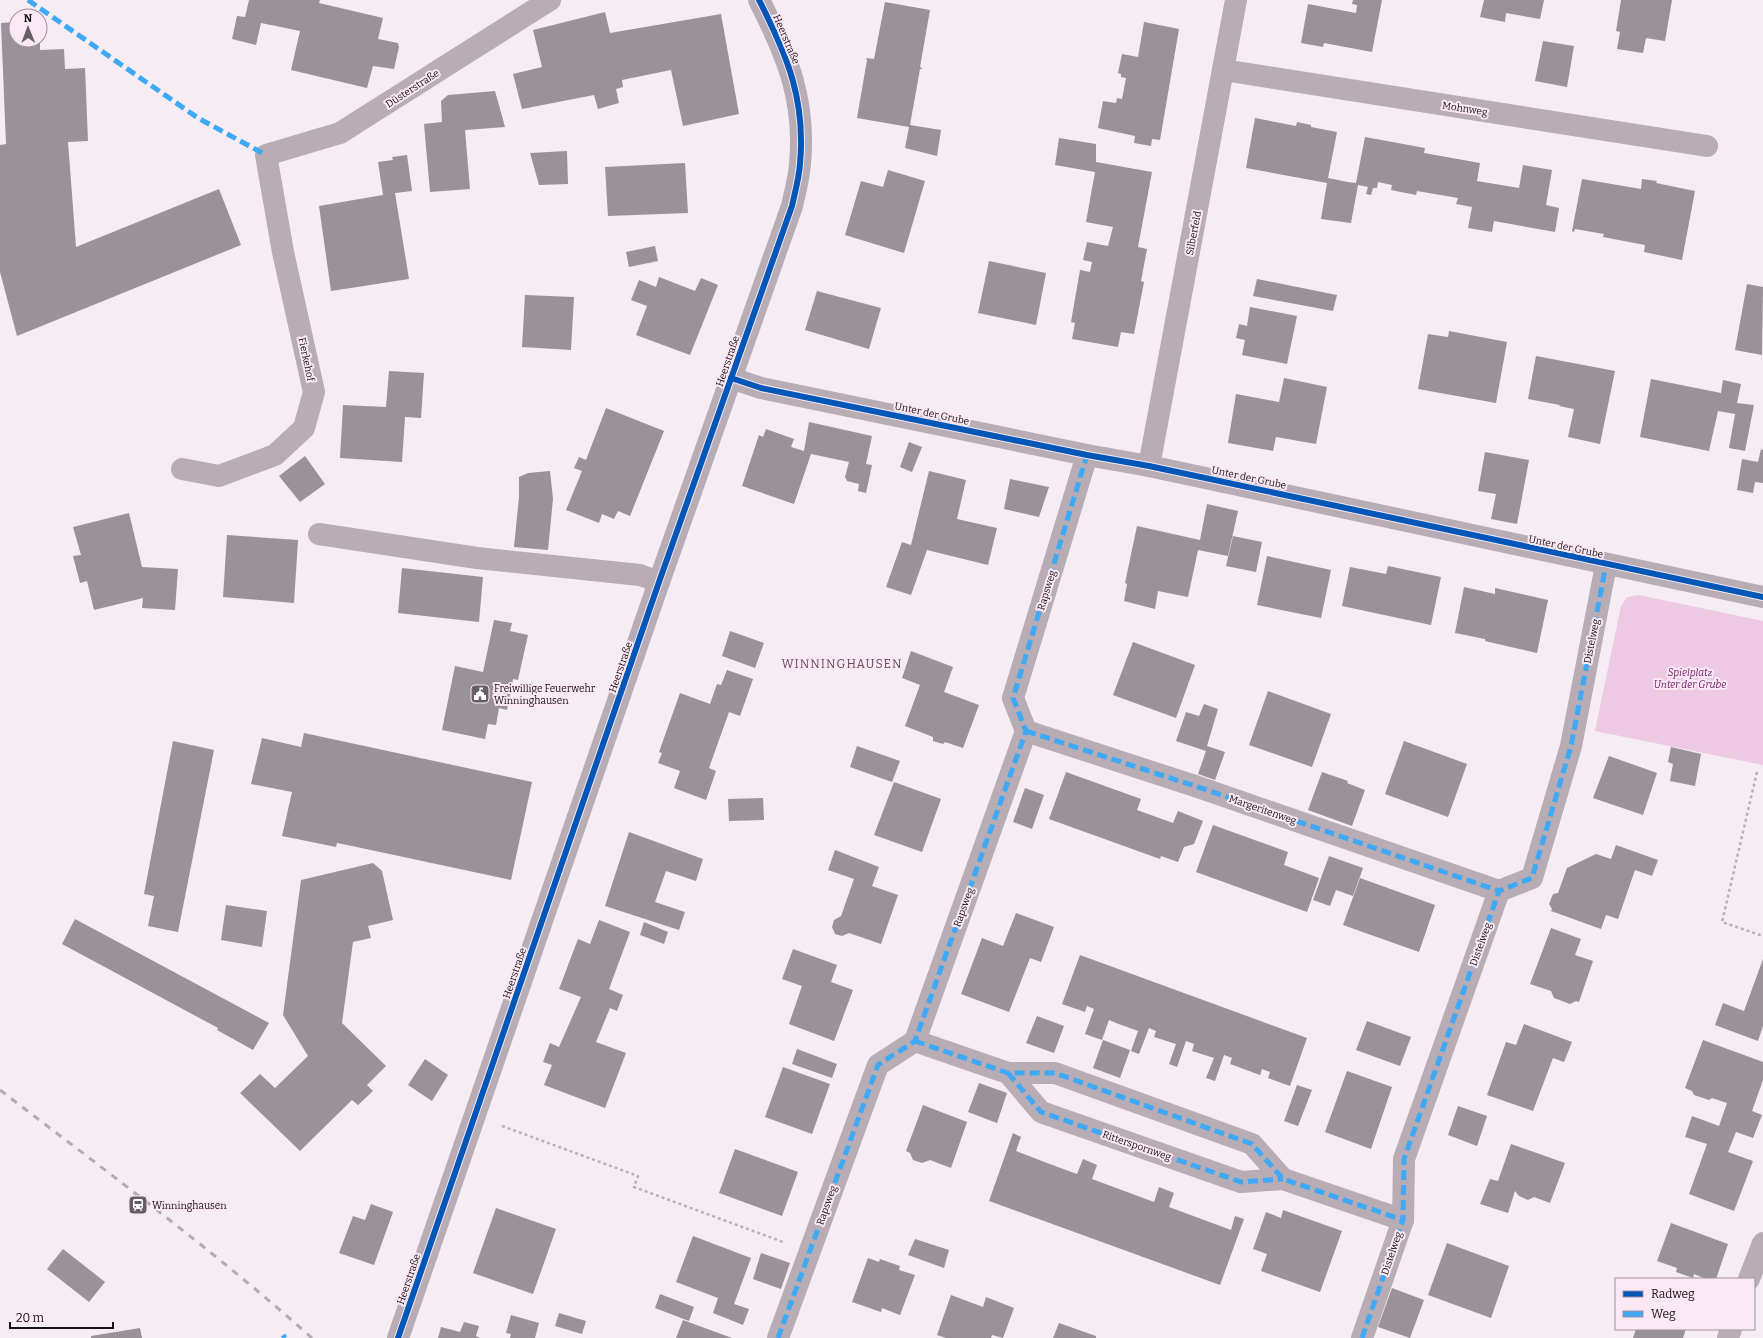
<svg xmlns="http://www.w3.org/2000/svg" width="1763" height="1338" font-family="Bitter,serif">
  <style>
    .green { fill: #edc9e4 }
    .building { fill: #999297 }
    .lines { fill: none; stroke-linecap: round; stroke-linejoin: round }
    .path { stroke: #bab0b7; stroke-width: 2.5; stroke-dasharray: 3 3; stroke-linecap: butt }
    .minor { stroke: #b8acb5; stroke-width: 22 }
    .rail { stroke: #b5acb3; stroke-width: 3; stroke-dasharray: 7 7; stroke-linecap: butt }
    .quiet { stroke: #3fa9f5; stroke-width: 5; stroke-dasharray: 10 5; stroke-linecap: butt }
    .cycleway-casing { stroke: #fae8f5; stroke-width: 8 }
    .cycleway { stroke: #0057b8; stroke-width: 6 }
    .labels { text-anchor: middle; stroke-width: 4; stroke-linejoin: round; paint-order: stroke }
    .street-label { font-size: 10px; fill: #181216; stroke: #fae8f5 }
    .park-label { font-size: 10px; font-style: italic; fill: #711c63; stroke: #fae8f5 }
    .poi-label { font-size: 10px; fill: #181216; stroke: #fae8f5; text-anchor: start }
    .quarter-label { font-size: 12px; letter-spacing: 1px; fill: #5e4f5a; stroke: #fae8f5 }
  </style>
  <rect width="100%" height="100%" fill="#f6ecf3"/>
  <!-- green -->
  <polygon class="green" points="1639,595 1763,621 1763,765 1595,731 1621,606 1627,597"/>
  <!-- building -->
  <g class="building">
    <polygon points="249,0 320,0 319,3 383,18 378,39 398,43 399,47 394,69 373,66 367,88 291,70 300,31 261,23 256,45 232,39 237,16 245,17"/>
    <polygon points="1353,0 1382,0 1372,52 1324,43 1323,47 1301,43 1308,4 1356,13 1357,5 1352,4"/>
    <polygon points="1484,0 1544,0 1540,19 1506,13 1505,22 1480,17"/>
    <polygon points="1621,0 1672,0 1665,41 1646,38 1643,53 1617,49 1620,32 1616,31"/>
    <polygon points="885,2 930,10 920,67 922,68 922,69 920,69 910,125 941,130 937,156 905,148 909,127 857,118 867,60 866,58 874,59"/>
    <polygon points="605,12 610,33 721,14 739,114 683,126 671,70 622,80 623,87 616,89 619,103 598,109 594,95 522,109 513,74 542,67 533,30"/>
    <polygon points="16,22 16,40 40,40 40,50 64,49 65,69 85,68 88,141 68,142 76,247 219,189 241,245 17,336 0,272 0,145 6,144 1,23"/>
    <polygon points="1144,22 1179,29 1160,140 1152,139 1151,146 1134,143 1135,136 1098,128 1103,101 1116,103 1117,98 1122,99 1126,78 1121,77 1121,74 1118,73 1122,54 1138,57"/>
    <polygon points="1543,41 1574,46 1567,87 1535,81"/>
    <polygon points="495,91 505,127 465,130 470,189 430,192 424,124 442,122 441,101 448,95"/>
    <polygon points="1255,118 1296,126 1297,122 1311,125 1311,127 1337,132 1328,178 1348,182 1356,183 1365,137 1425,148 1424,153 1480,163 1477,181 1519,188 1523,165 1552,170 1546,205 1559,208 1555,232 1494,221 1492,232 1468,228 1472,207 1456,204 1458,198 1417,191 1416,195 1391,190 1392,185 1378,182 1377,188 1373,188 1371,195 1366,194 1368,187 1358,185 1351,223 1321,219 1327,183 1246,168"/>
    <polygon points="1059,138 1096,144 1096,162 1152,172 1138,247 1147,249 1141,281 1144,282 1134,334 1121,332 1118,347 1072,339 1075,323 1071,322 1080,270 1090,272 1092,262 1083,260 1087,242 1108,246 1113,227 1086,222 1095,172 1055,165"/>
    <polygon points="567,151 568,184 539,185 530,153"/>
    <polygon points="407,155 412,191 395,193 409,279 331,291 319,206 383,195 378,162 393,160 392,157"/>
    <polygon points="685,163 688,213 608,216 605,167"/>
    <polygon points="888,170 925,181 904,253 845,235 861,181 883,187"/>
    <polygon points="1582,179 1641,189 1642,179 1657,181 1656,183 1695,191 1682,260 1644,252 1645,245 1603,237 1604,234 1575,229 1574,232 1572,231"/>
    <polygon points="655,246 658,261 629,267 626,252"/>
    <polygon points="989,261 1046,273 1036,325 978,313"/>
    <polygon points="659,277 695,291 701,278 718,285 690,355 636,335 647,306 631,300 639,280 656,287"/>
    <polygon points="1257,279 1337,295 1333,311 1253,296"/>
    <polygon points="1747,284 1763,287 1762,355 1735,350"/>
    <polygon points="817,291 881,308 869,349 805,330"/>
    <polygon points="525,295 574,297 571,350 522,347"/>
    <polygon points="1250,307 1297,316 1287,364 1242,355 1245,340 1236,338 1239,324 1247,326"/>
    <polygon points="1449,331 1507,342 1496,403 1418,389 1428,334 1448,337"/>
    <polygon points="1536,356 1615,371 1600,444 1568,437 1574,409 1559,406 1560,405 1528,399"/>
    <polygon points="389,371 424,373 421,418 405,417 402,462 340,458 343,405 386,407"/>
    <polygon points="1284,378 1327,387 1316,444 1276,437 1273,451 1228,443 1236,394 1279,402"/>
    <polygon points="1651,379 1721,393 1723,380 1741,384 1737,403 1754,405 1745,451 1729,448 1735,414 1718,411 1709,451 1640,437"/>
    <polygon points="606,408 664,431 630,516 618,511 614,519 602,514 599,523 566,510 582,471 574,468 579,457 586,460"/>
    <polygon points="809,422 872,436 866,464 872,465 866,493 858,491 859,484 847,481 845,477 849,462 811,454 794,504 742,486 759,435 763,437 766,429 794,439 791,447 804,451"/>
    <polygon points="909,442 922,447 912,472 900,467"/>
    <polygon points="1761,449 1763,450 1763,483 1755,482 1753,493 1737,490 1742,459 1758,462"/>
    <polygon points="1485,452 1529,460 1517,524 1491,519 1496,494 1478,491"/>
    <polygon points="305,456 325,484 300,502 279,476"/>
    <polygon points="550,471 553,499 548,550 514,547 519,497 519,477 528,473"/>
    <polygon points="929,471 966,480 957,519 997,528 988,565 927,550 911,595 886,587 902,542 911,545"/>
    <polygon points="1010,479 1049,487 1039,517 1004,509"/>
    <polygon points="1207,504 1238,511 1228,556 1198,550 1188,597 1158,591 1155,609 1124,601 1127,584 1125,583 1137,526 1200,540"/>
    <polygon points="129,513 142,567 178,569 175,610 142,608 143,598 94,610 87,581 80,583 73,556 81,555 73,527"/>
    <polygon points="227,535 298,540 294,603 223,597"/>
    <polygon points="1233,536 1262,542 1256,572 1226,566"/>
    <polygon points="1267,556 1331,570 1321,618 1257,605"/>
    <polygon points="1388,566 1441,577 1431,625 1342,606 1350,567 1386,574"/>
    <polygon points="402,568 483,577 479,622 398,613"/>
    <polygon points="1464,587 1495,594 1495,588 1548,600 1537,653 1485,641 1485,639 1455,633"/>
    <polygon points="494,620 512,623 510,631 528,635 518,680 513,679 507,710 499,708 496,725 488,724 485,739 442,730 455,666 483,672"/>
    <polygon points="730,631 764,643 755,668 722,656"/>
    <polygon points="1133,642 1195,665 1176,718 1113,695"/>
    <polygon points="911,651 953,667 944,692 979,705 963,748 945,742 943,744 933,741 933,737 905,726 920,685 902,678"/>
    <polygon points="727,670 753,679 740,716 729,712 709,768 716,771 706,800 674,788 680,771 658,763 662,753 659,752 680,693 710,704 717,684 721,685"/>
    <polygon points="1268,691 1331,714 1312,767 1249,745"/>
    <polygon points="1204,704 1218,709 1207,746 1225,752 1215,780 1198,774 1206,751 1176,741 1186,712 1199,716"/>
    <polygon points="304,733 532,782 511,880 352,846 337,843 336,847 282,836 292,792 251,784 262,738 301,747"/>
    <polygon points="173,741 214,750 178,932 148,926 154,896 144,894"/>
    <polygon points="1404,741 1467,764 1448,817 1385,794"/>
    <polygon points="857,746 900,761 892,782 850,767"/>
    <polygon points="1671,747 1701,754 1695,786 1670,781 1673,764 1668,762"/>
    <polygon points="1609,756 1657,773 1643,815 1593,798"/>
    <polygon points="1066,772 1141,799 1137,810 1173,823 1178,811 1203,821 1194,844 1184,847 1178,862 1161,856 1160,859 1049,819"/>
    <polygon points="1322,772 1348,781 1347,783 1365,790 1352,826 1308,810"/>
    <polygon points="894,782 941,799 922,852 874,835"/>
    <polygon points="1025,788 1044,795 1032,829 1013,822"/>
    <polygon points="763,798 764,820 729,821 728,799"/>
    <polygon points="1213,825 1288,852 1284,865 1319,878 1307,912 1196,872"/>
    <polygon points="629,832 703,859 696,881 666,871 655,902 685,912 679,930 605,906"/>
    <polygon points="1616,845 1658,860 1652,876 1635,870 1618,919 1606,915 1601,929 1551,911 1552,909 1549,904 1553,894 1558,893 1567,868 1596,854 1611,859"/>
    <polygon points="835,850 879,867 872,886 898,895 881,944 849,933 842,936 835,934 832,927 834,920 841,916 854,879 828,870"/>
    <polygon points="1329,856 1363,868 1353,896 1336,890 1330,906 1313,900"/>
    <polygon points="373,863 382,871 393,920 368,926 371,938 353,942 342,1023 386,1066 367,1085 373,1091 358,1105 352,1100 300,1151 240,1093 260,1074 275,1088 308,1056 283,1015 301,880"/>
    <polygon points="1360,878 1435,905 1419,952 1343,925"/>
    <polygon points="226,905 267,911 262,947 221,940"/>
    <polygon points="1016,913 1054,927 1041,962 1030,958 1009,1012 961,994 982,938 1003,946"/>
    <polygon points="75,919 269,1023 253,1050 217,1030 218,1028 62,944"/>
    <polygon points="599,920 630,932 609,989 623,995 617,1011 610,1008 596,1042 626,1053 605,1108 544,1085 552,1065 543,1062 550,1043 559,1047 581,997 559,989 578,939 590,944"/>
    <polygon points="644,922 668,932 664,944 640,935"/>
    <polygon points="1551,928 1581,939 1575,955 1593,961 1579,1002 1576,1001 1570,1004 1554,998 1551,991 1530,984"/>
    <polygon points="793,949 837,965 831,982 853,990 834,1041 789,1024 802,986 782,979"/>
    <polygon points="1080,955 1307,1038 1290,1086 1268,1078 1270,1072 1262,1069 1260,1075 1230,1064 1232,1058 1224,1055 1215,1081 1206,1078 1214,1058 1192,1051 1194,1044 1186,1041 1177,1067 1169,1064 1176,1044 1154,1037 1156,1031 1149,1028 1139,1054 1131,1051 1138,1031 1116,1023 1109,1020 1102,1040 1085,1034 1094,1009 1087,1006 1085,1012 1062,1004"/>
    <polygon points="1763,959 1763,1026 1758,1041 1715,1025 1723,1003 1744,1011"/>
    <polygon points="1037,1016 1064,1026 1054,1053 1026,1043"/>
    <polygon points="1367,1021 1411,1037 1400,1066 1356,1050"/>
    <polygon points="1524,1024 1572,1042 1564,1062 1553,1058 1533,1111 1487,1095 1506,1042 1516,1045"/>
    <polygon points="1103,1040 1130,1050 1120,1078 1093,1068"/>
    <polygon points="1703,1040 1763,1062 1763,1080 1752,1111 1762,1115 1753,1138 1736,1132 1728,1152 1753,1161 1734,1211 1689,1194 1707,1144 1685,1137 1692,1116 1719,1126 1727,1103 1712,1098 1709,1100 1694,1095 1692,1091 1685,1088"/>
    <polygon points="797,1049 837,1064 832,1078 792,1064"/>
    <polygon points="425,1059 448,1075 432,1101 408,1085"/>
    <polygon points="783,1067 830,1084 812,1134 765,1117"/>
    <polygon points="1347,1071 1392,1087 1371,1149 1325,1132"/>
    <polygon points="979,1083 1007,1093 997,1123 968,1112"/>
    <polygon points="1297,1085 1312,1090 1298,1126 1284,1121"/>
    <polygon points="923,1105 967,1122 951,1168 930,1160 922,1163 913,1160 910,1153 906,1151"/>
    <polygon points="1458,1106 1487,1116 1477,1146 1448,1135"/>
    <polygon points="1013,1133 1021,1137 1016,1151 1047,1163 1077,1174 1083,1159 1097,1165 1092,1179 1154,1202 1159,1187 1174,1193 1169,1207 1231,1230 1235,1216 1244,1219 1220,1285 989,1201"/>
    <polygon points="1511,1144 1565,1163 1550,1203 1534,1197 1528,1200 1519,1196 1515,1191 1508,1213 1480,1204 1490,1179 1498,1181"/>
    <polygon points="735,1149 798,1172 782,1216 719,1193"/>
    <polygon points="371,1204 393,1212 374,1265 339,1253 353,1216 365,1220"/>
    <polygon points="496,1208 556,1229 533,1294 473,1273"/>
    <polygon points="1283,1210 1342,1231 1320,1292 1261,1271 1267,1254 1253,1249 1266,1212 1281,1218"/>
    <polygon points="1671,1223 1728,1244 1716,1279 1706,1279 1694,1274 1693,1278 1676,1272 1677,1268 1657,1261"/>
    <polygon points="693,1236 751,1258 734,1304 749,1309 743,1325 713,1313 718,1298 676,1282"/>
    <polygon points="915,1239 949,1250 944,1268 908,1255"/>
    <polygon points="1447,1243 1509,1266 1491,1318 1428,1295"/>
    <polygon points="63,1249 105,1282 89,1302 47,1269"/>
    <polygon points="761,1253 790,1263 781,1289 753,1279"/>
    <polygon points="868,1258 879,1262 880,1259 900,1266 899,1270 915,1275 900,1315 882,1308 881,1312 852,1302"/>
    <polygon points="1392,1288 1424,1300 1410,1338 1378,1327"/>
    <polygon points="660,1294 694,1307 689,1321 655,1308"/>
    <polygon points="951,1295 983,1307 986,1297 1014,1308 1003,1338 992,1335 991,1338 946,1338 937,1335"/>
    <polygon points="559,1313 586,1321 582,1334 555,1326"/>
    <polygon points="511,1315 539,1323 535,1338 510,1338 511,1334 506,1333"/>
    <polygon points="683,1320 732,1338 676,1338"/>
    <polygon points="464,1322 479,1326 476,1336 480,1338 438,1338 441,1327 460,1332"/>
    <polygon points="1059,1323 1096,1336 1096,1338 1053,1338"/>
    <polygon points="140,1328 142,1338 91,1338 91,1336"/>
    <polygon points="1636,1329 1686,1329 1683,1338 1633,1338"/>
  </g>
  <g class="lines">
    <!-- path -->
    <g class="path">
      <polyline points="1757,772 1722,922 1763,936"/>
      <polyline points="502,1126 638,1176 634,1187 783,1242"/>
    </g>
    <!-- minor -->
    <g class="minor">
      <polyline points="1223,70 1707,146"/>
      <polyline points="731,378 761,388 1087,455 1149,466 1763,597"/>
      <polyline points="1149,466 1236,0"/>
      <polyline points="182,469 219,476 275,455 304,428 314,392 283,252 266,155 340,133 550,0"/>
      <polyline points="319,534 477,558 640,575 659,582"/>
      <polyline points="1026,731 1198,787 1499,891"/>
      <polyline points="915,1041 1008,1073 1055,1073 1252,1144 1283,1179 1403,1220"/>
      <polyline points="1008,1073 1041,1112 1241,1182 1283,1179"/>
      <polyline points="1749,1279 1763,1243"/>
      <path d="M 398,1338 L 659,582 L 792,206 C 795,192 799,178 800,164 C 806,100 787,55 759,0"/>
      <polyline points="778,1338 878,1065 915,1041 1026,731 1013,698 1087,455"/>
      <polyline points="1362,1338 1403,1220 1404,1159 1499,891 1532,878 1571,746 1606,565"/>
      <polyline points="1728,1338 1731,1329"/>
    </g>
    <!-- rail -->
    <path class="rail" d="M 0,1090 C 106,1171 213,1250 312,1338"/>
    <!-- quiet -->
    <g class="quiet">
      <polyline points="28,0 198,118 266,155"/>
      <polyline points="1026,731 1198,787 1499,891"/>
      <polyline points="915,1041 1008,1073 1055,1073 1252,1144 1283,1179 1403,1220"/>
      <polyline points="1008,1073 1041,1112 1241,1182 1283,1179"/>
      <polyline points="283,1335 285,1338"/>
      <polyline points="778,1338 878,1065 915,1041 1026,731 1013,698 1087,455"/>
      <polyline points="1362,1338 1403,1220 1404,1159 1499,891 1532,878 1571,746 1606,565"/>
    </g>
    <defs>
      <g id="cycleway">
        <polyline points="731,378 761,388 1087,455 1149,466 1763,597"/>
        <path d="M 398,1338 L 659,582 L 792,206 C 795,192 799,178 800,164 C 806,100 787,55 759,0"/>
      </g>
    </defs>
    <!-- cycleway casing -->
    <use href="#cycleway" class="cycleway-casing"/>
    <!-- cycleway -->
    <use href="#cycleway" class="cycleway"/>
  </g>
  <!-- icons -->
  <defs>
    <symbol id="civic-square" viewBox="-11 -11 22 22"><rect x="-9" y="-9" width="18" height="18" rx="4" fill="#665e63" stroke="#fae8f5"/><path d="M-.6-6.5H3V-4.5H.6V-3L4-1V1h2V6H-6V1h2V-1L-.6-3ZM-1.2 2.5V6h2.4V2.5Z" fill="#fff"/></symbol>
    <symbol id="station-square" viewBox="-11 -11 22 22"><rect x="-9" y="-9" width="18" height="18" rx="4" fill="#665e63" stroke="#fae8f5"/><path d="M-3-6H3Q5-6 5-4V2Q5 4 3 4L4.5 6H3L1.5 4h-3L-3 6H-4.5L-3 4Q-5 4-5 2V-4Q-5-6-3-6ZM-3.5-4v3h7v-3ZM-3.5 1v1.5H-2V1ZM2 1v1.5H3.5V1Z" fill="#fff"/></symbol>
  </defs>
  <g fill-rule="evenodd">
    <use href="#civic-square" x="469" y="683" width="22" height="22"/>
    <use href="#station-square" x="127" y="1194" width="22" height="22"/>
  </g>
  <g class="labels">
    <!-- street labels -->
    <g class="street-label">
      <text transform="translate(787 39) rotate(67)" y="4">Heerstraße</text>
      <text transform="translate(412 88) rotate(-33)" y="4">Düsterstraße</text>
      <text transform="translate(1465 108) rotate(9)" y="4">Mohnweg</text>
      <text transform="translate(1193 233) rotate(-79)" y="4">Silberfeld</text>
      <text transform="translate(307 359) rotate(78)" y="4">Fierkehof</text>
      <text transform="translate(727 361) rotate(-71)" y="4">Heerstraße</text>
      <text transform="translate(932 413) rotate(12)" y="4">Unter der Grube</text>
      <text transform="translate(1249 477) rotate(12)" y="4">Unter der Grube</text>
      <text transform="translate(1566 546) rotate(12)" y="4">Unter der Grube</text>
      <text transform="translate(1046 590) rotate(-73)" y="4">Rapsweg</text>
      <text transform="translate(1591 641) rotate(-79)" y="4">Distelweg</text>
      <text transform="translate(620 667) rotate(-71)" y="4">Heerstraße</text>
      <text transform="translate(1263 809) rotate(19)" y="4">Margeritenweg</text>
      <text transform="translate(963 907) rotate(-70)" y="4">Rapsweg</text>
      <text transform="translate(1480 944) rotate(-70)" y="4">Distelweg</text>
      <text transform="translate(514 973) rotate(-71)" y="4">Heerstraße</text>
      <text transform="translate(1137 1145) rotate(19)" y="4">Ritterspornweg</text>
      <text transform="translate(826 1205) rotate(-70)" y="4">Rapsweg</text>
      <text transform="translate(1391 1253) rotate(-71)" y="4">Distelweg</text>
      <text transform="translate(408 1279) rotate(-71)" y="4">Heerstraße</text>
    </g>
    <!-- park labels -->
    <g class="park-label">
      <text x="1690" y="676">Spielplatz<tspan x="1690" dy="12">Unter der Grube</tspan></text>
    </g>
    <!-- poi labels -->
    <g class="poi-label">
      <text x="494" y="692">Freiwillige Feuerwehr<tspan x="494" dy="12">Winninghausen</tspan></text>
      <text x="152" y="1209">Winninghausen</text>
    </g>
    <!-- quarter labels -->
    <g class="quarter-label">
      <text x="842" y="668">WINNINGHAUSEN</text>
    </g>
  </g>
  <!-- legend -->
  <rect x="1615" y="1278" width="140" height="52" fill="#fae8f5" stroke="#a0929c"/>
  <rect x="1623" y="1291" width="20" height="6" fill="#0057b8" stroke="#a0929c"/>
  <text x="1651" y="1298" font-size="12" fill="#181216">Radweg</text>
  <rect x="1623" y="1311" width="20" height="6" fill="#3fa9f5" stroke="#a0929c"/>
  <text x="1651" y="1318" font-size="12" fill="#181216">Weg</text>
  <!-- north arrow -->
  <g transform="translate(28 28) rotate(359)"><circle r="19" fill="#fae8f5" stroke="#a0929c"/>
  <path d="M0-3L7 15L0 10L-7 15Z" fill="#665e63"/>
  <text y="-6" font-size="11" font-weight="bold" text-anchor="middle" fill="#181216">N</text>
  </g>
  <!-- scale -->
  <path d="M10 1322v6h103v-6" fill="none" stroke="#181216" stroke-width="2"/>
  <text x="16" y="1322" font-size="12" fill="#181216" stroke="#fae8f5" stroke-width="3" paint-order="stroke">20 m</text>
</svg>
